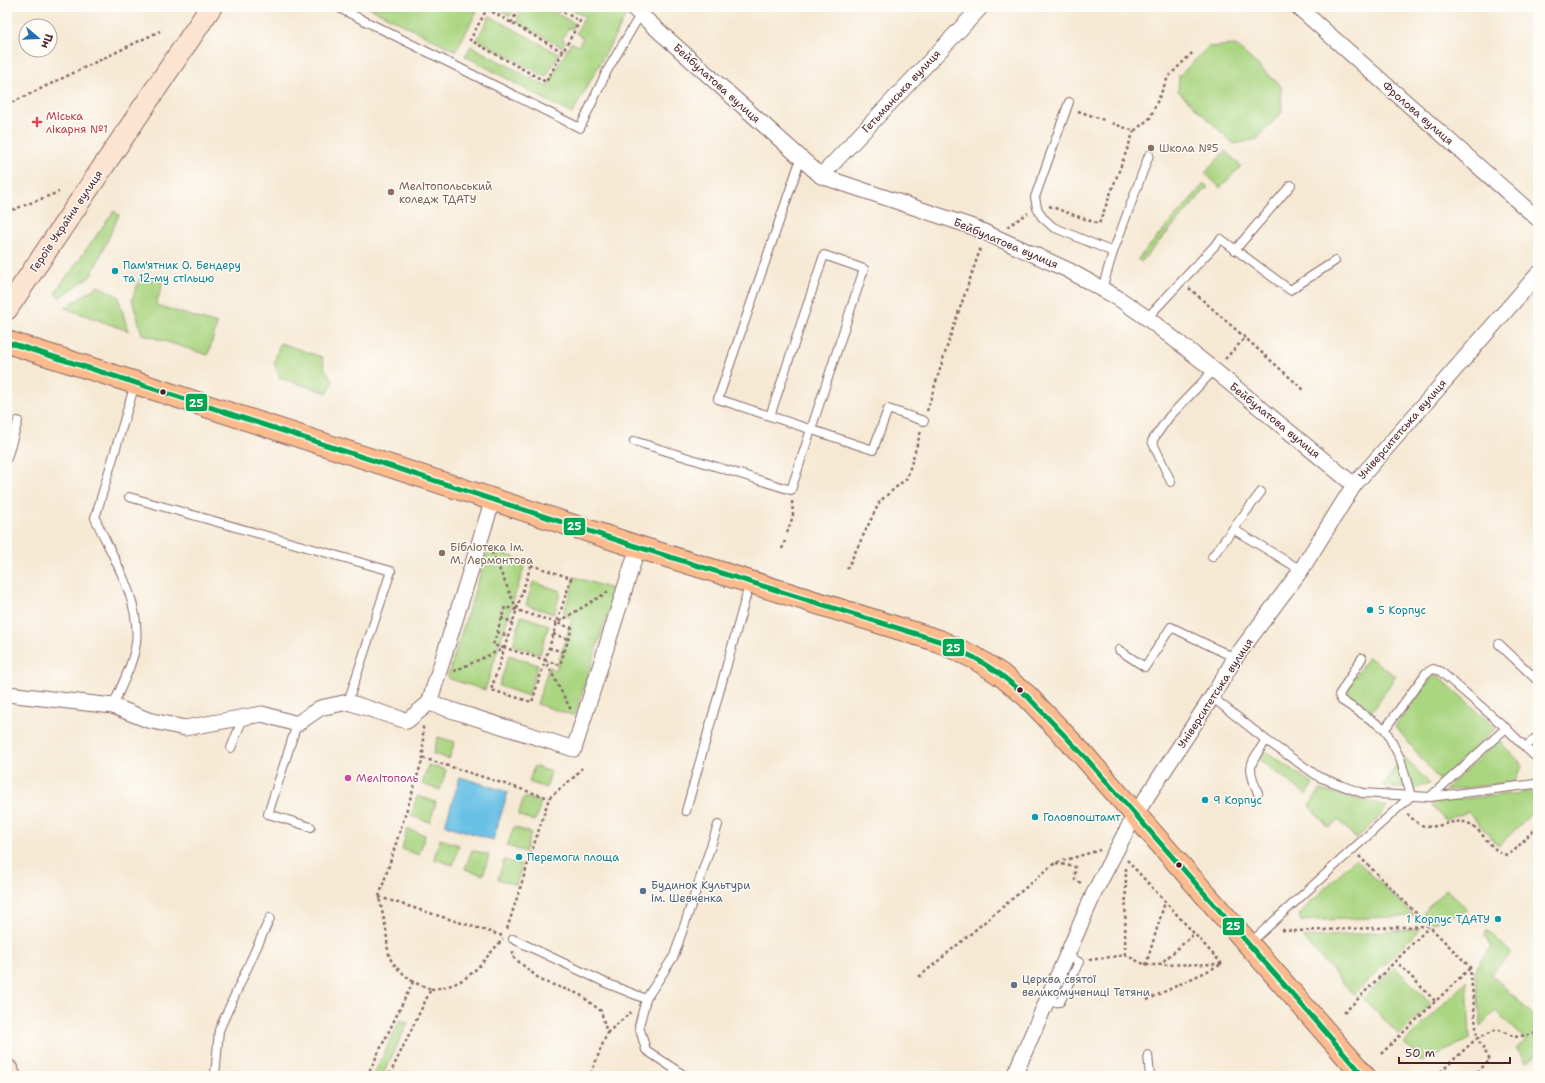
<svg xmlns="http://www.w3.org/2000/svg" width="1545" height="1083" font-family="'Shantell Sans',sans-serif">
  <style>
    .green { fill: #aad581; stroke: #7a7a56 }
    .water { fill: #68c0e5; stroke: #597088 }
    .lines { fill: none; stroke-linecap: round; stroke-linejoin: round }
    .lane-casing { stroke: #866666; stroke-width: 10 }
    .street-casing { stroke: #866666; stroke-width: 17 }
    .secondary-casing { stroke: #866666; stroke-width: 23 }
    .highway-casing { stroke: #866666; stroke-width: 24 }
    .path { stroke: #866666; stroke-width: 2.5; stroke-dasharray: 3 3; stroke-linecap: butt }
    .lane { stroke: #fff; stroke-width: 8 }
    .street { stroke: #fff; stroke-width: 15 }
    .secondary { stroke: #fde4d1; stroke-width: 21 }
    .highway { stroke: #fbbb8d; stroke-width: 22 }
    .bus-1-casing { stroke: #fdfcf7; stroke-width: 8 }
    .bus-1 { stroke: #00a651; stroke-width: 5 }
    .health-dot { fill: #e0444e; stroke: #fdfcf7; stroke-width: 1.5 }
    .education-dot { fill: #8d6e63; stroke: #fdfcf7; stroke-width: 1.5 }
    .culture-dot { fill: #0f9aa8; stroke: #fdfcf7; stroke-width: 1.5 }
    .bus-dot { fill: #4a1f2b; stroke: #fdfcf7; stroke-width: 1.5 }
    .hotel-dot { fill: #d1479c; stroke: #fdfcf7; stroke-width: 1.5 }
    .service-dot { fill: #5c6f8a; stroke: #fdfcf7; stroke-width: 1.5 }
    .worship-dot { fill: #6b7280; stroke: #fdfcf7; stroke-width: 1.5 }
    .labels { text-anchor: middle; stroke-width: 3; stroke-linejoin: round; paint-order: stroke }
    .street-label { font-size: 11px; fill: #4a1f2b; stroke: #fdfcf7 }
    .health-label { font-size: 11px; fill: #be3a42; stroke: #fdfcf7; text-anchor: start }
    .education-label { font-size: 11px; fill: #785e54; stroke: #fdfcf7; text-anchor: start }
    .culture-label { font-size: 11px; fill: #0d838f; stroke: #fdfcf7; text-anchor: start }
    .hotel-label { font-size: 11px; fill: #b23c85; stroke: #fdfcf7; text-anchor: start }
    .service-label { font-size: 11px; fill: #4e5e75; stroke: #fdfcf7; text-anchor: start }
    .worship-label { font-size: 11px; fill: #5b616d; stroke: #fdfcf7; text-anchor: start }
    .line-badge { stroke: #fdfcf7; stroke-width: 1.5 }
    .badge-label { font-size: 11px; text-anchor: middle; font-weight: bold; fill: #fff }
  </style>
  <rect width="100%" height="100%" fill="#fdfcf7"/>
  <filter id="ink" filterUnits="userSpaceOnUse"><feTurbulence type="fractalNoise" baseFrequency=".025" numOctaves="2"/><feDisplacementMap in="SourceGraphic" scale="8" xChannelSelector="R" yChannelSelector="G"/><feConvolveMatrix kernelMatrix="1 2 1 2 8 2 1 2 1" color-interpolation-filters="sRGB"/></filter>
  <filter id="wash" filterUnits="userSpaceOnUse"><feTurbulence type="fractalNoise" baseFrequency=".012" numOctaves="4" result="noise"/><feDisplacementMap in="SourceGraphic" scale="16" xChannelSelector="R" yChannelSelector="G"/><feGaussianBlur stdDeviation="0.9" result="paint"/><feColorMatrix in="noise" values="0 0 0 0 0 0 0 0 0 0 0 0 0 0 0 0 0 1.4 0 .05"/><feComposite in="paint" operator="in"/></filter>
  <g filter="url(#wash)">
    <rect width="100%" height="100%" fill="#f6e9d4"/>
    <!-- green -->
    <g class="green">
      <polygon points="368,7 470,7 477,11 456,51"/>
      <polygon points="495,7 515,7 510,16"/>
      <polygon points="524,7 545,7 575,24 572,29 568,28 562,39 565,41 562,47 516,22"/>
      <polygon points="567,7 618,7 627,14 572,114 465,56 471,46 547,87 571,42 578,46 583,38 576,33 585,17"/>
      <polygon points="490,16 559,54 546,77 477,39"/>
      <polygon points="1235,45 1281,86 1282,112 1257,139 1234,144 1178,91 1179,76 1208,47"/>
      <polygon points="1225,151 1241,166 1220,188 1205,173"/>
      <polygon points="1204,184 1208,187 1141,262 1138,259"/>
      <polygon points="114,211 119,215 91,276 59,298 55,293"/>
      <polygon points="142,274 163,282 156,305 217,324 208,355 142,334 132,299"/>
      <polygon points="98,286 118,296 128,331 65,308"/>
      <polygon points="280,343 322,357 325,369 333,381 328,393 280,378 274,363"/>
      <polygon points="488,549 526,561 485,690 447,678"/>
      <polygon points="575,577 615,590 575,716 537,704 549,667 556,670 572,619 563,615"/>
      <polygon points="533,582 561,591 554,614 526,605"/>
      <polygon points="521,616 549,625 540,654 513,645"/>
      <polygon points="509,655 538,665 528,696 499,686"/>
      <polygon points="1368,657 1396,676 1372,711 1345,692"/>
      <polygon points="1435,673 1496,728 1440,781 1395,726"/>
      <polygon points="438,737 455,742 449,759 433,754"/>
      <polygon points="1498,740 1523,765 1515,781 1444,791"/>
      <polygon points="1264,750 1313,784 1307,795 1259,759"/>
      <polygon points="1403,756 1430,784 1414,789 1383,786"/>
      <polygon points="428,765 446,770 440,790 422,784"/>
      <polygon points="534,766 551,772 546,788 529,782"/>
      <polygon points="1320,790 1387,806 1379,818 1356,839 1339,820 1329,828 1309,806"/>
      <polygon points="1530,792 1538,802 1538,807 1499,846 1468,812 1445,820 1429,802"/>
      <polygon points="417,796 436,802 430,822 411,816"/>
      <polygon points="524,797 541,802 535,821 518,815"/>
      <polygon points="514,827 531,833 525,852 507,846"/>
      <polygon points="407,829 425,835 419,855 402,849"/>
      <polygon points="440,839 459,845 453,865 434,859"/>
      <polygon points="472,850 489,855 483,875 465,869"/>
      <polygon points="1355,859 1415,916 1301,921 1299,914"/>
      <polygon points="504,860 522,865 516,885 498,879"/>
      <polygon points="1446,889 1468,910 1432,923 1423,913"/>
      <polygon points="1420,929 1354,995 1303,938"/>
      <polygon points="1487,929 1511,953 1491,974 1538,1020 1538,1053 1527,1063 1516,1049 1526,1040 1496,1011 1481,1026 1475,972 1482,958 1491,948 1485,935"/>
      <polygon points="1395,967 1431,1004 1399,1035 1363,998"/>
      <polygon points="1467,981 1470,1039 1421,1062 1404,1043"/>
      <polygon points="400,1020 408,1023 382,1076 373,1076"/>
    </g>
    <!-- water -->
    <polygon class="water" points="460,777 508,792 493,840 445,825"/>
  </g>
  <g filter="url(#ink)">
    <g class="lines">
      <defs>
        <g id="lane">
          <polyline points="337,7 580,128 607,71 640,15"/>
          <polyline points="1069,102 1035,197 1037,208 1042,217 1053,227 1113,252 1149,155"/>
          <polyline points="801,158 718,399 873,450 888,409 924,421"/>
          <polyline points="1235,250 1291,185"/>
          <polyline points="1102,289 1113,252"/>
          <polyline points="1147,318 1221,239 1290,290 1335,261"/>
          <polyline points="634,441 791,490 864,269 824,255 770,416"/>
          <polyline points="7,458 18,421"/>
          <polyline points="1171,482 1152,441 1169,417 1214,370"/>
          <polyline points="129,497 391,571 348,702"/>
          <polyline points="1233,529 1261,492"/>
          <polyline points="1212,557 1233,529 1301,570"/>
          <polyline points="1499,644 1538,681"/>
          <polyline points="1119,650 1145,667 1171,627 1235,658"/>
          <polyline points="1362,658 1339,695 1341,700 1385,729"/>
          <polyline points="1212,697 1266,740 1319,777 1362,793 1430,797 1535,784 1538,787"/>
          <path d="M 113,706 C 121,686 133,665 136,643 C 141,600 112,556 95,518 L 135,384"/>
          <polyline points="297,724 268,814 311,827"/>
          <polyline points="1506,728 1525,747 1538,736"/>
          <polyline points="1525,747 1538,759"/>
          <polyline points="231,748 243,718"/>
          <path d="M 1258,793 C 1246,764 1250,765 1266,740"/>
          <polyline points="686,811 750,582"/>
          <polyline points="513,939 606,983 646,999 674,956 718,825"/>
          <polyline points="1249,944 1411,796 1400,758 1385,729 1426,673 1433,669 1440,671 1506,728 1430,797"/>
          <polyline points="646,999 639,1026 646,1050 685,1076"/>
          <polyline points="1047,1003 1060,1002 1079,962 1067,956"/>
          <polyline points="1148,1055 1150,1076"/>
          <polyline points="215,1076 219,1030 270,918"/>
        </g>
        <g id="street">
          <polyline points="632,7 821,176 973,227 1068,270 1118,298 1147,318 1214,370 1354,485"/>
          <polyline points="1298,7 1538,219"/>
          <polyline points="821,176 981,7"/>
          <polyline points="493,499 429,703 574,749 638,547"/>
          <polyline points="7,694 113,706 148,720 185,728 262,714 297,724 320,708 348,702 407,721 429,703"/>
          <polyline points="1014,1076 1095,891 1120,843 1135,815 1212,697 1235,658 1301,570 1354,485 1538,274"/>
        </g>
        <g id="secondary">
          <polyline points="7,309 211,7"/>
          <polyline points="7,1070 10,1076"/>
        </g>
        <polyline id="highway" points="7,342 136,383 638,547 939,641 975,658 1000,674 1027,696 1085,757 1364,1076"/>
      </defs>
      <!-- lane casing -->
      <use href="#lane" class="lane-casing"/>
      <!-- street casing -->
      <use href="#street" class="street-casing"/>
      <!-- secondary casing -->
      <use href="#secondary" class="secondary-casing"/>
      <!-- highway casing -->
      <use href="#highway" class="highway-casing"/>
      <!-- path -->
      <g class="path">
        <polyline points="488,7 470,40 546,82 580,21 554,7"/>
        <polyline points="487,9 563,52"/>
        <polyline points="511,23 520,7"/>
        <polyline points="7,105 160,31"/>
        <polyline points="1078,111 1104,120"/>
        <polyline points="1112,123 1134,131 1150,118 1168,77 1193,52"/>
        <polyline points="1049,206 1099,224 1134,131"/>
        <polyline points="7,212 59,192"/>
        <polyline points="1007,227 1028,213"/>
        <polyline points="1189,288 1304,390"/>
        <polyline points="1225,359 1245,338"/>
        <polyline points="927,411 950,337 981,247"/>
        <polyline points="787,533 793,516 792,501"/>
        <polyline points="782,549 785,541"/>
        <polyline points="492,552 517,610 557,623 609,591"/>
        <polygon points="531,565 571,578 532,702 491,690"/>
        <polyline points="847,569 880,501 907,478 921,431"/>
        <polyline points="501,618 513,622"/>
        <polyline points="497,632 508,636"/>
        <polyline points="553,634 568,639"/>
        <polyline points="504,648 493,645 505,607 516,610"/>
        <polyline points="549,648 564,652"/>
        <polyline points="545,660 560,665 572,628 557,623"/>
        <polyline points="454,671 505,648 545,660 571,710"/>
        <polyline points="423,758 549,798"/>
        <path d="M 1407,814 C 1412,818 1417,824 1424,826 C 1438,830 1455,816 1470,824 C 1485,833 1489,850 1507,855 L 1514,851 L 1538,825"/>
        <polyline points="1359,856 1470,967 1477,1038 1497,1029 1515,1037 1538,1033"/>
        <polyline points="1127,860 1222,964"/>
        <polyline points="1056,863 1075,867 1075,880 1083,884"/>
        <polyline points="379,897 503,936"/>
        <polyline points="507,929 549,798 574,777 582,768"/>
        <polyline points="1282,930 1295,931 1429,926"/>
        <polyline points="513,951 513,957 542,981 579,994 601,1011 607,1033 590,1076"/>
        <polyline points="1125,955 1126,866"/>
        <polyline points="1089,960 1125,955 1146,965 1222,964"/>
        <polyline points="1395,960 1436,1002"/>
        <polyline points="1146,965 1165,902"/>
        <polyline points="1159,965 1194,934"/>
        <polyline points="919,977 1055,863 1100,850"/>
        <polyline points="413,982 397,968 391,960 388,951 386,929 379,897 423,758 423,726"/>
        <path d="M 431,989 C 470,986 478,965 503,939"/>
        <polyline points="1147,1000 1220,965"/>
        <polyline points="1344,1013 1429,927"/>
        <polyline points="607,1033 631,1012"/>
        <polyline points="1381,1054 1470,968"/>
        <polyline points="367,1076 413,982 431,989 389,1076"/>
        <polyline points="1436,1076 1477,1038 1490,1060 1473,1076"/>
      </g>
      <!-- lane -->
      <use href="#lane" class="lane"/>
      <!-- street -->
      <use href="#street" class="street"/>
      <!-- secondary -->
      <use href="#secondary" class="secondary"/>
      <!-- highway -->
      <use href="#highway" class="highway"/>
      <defs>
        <polyline id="bus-1" points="7,342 136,383 638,547 939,641 975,658 1000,674 1027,696 1085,757 1364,1076"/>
      </defs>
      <!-- bus-1 casing -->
      <use href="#bus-1" class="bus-1-casing"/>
      <!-- bus-1 -->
      <use href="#bus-1" class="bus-1"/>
    </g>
  </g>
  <!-- markers -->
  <path class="health-dot" d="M35 116h4v4h4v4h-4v4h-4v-4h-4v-4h4z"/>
  <g class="education-dot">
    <circle cx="1151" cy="148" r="4"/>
    <circle cx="391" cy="192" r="4"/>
    <circle cx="442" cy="553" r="4"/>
  </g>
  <g class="culture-dot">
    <circle cx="115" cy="271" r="4"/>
    <circle cx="1370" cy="610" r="4"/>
    <circle cx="1205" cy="800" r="4"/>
    <circle cx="1035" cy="817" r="4"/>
    <circle cx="519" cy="857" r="4"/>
    <circle cx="1498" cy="919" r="4"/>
  </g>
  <g class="bus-dot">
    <circle cx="163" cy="392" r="3.5"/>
    <circle cx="1020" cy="690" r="3.5"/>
    <circle cx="1179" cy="865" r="3.5"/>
  </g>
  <circle class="hotel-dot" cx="348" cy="778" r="4"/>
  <circle class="service-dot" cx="643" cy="891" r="4"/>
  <circle class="worship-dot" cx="1014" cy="985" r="4"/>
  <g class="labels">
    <!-- street labels -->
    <g class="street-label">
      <text transform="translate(717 83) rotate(42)" y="4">Бейбулатова вулиця</text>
      <text transform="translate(901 91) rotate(-47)" y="4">Гетьманська вулиця</text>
      <text transform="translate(1418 113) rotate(41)" y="4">Фролова вулиця</text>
      <text transform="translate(66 221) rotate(-56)" y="4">Героїв України вулиця</text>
      <text transform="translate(1006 243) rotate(23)" y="4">Бейбулатова вулиця</text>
      <text transform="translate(1275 420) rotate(39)" y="4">Бейбулатова вулиця</text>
      <text transform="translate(1402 429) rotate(-49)" y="4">Університетська вулиця</text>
      <text transform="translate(1215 693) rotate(-57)" y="4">Університетська вулиця</text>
    </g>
    <!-- health labels -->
    <g class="health-label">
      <text x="46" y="120">Міська<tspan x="46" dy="13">лікарня №1</tspan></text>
    </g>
    <!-- education labels -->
    <g class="education-label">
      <text x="1159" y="152">Школа №5</text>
      <text x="399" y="190">Мелітопольський<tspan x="399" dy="13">коледж ТДАТУ</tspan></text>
      <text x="450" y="551">Бібліотека ім.<tspan x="450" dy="13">М. Лермонтова</tspan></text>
    </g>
    <!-- culture labels -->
    <g class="culture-label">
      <text x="123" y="269">Пам'ятник О. Бендеру<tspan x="123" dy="13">та 12-му стільцю</tspan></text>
      <text x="1378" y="614">5 Корпус</text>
      <text x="1213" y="804">9 Корпус</text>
      <text x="1043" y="821">Головпоштамт</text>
      <text x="527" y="861">Перемоги площа</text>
      <text x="1490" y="923" text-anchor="end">1 Корпус ТДАТУ</text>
    </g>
    <!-- hotel labels -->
    <g class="hotel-label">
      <text x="356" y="782">Мелітополь</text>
    </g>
    <!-- service labels -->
    <g class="service-label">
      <text x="651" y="889">Будинок Культури<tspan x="651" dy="13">ім. Шевченка</tspan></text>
    </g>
    <!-- worship labels -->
    <g class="worship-label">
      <text x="1022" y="983">Церква святої<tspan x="1022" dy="13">великомучениці Тетяни</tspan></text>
    </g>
  </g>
  <g class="line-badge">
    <rect x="185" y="393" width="23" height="19" rx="4" fill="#00a651"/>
    <rect x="563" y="517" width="23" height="19" rx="4" fill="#00a651"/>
    <rect x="942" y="638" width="23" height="19" rx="4" fill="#00a651"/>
    <rect x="1222" y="917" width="23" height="19" rx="4" fill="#00a651"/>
  </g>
  <g class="badge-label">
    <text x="196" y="407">25</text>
    <text x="574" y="530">25</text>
    <text x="953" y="652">25</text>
    <text x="1233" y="930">25</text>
  </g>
  <!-- margin -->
  <rect width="1545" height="1083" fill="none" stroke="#fdfcf7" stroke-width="24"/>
  <!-- north arrow -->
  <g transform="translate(38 38) rotate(109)"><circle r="19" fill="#fdfcf7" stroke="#b5a4a5"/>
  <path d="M0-3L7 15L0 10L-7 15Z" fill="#1f6fb2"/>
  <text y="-6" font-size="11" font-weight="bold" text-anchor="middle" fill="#4a1f2b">Пн</text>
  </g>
  <!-- scale -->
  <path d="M1399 1057v6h111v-6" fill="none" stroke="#4a1f2b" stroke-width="2"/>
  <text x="1405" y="1057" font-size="12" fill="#4a1f2b" stroke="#fdfcf7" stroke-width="3" paint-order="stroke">50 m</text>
</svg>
